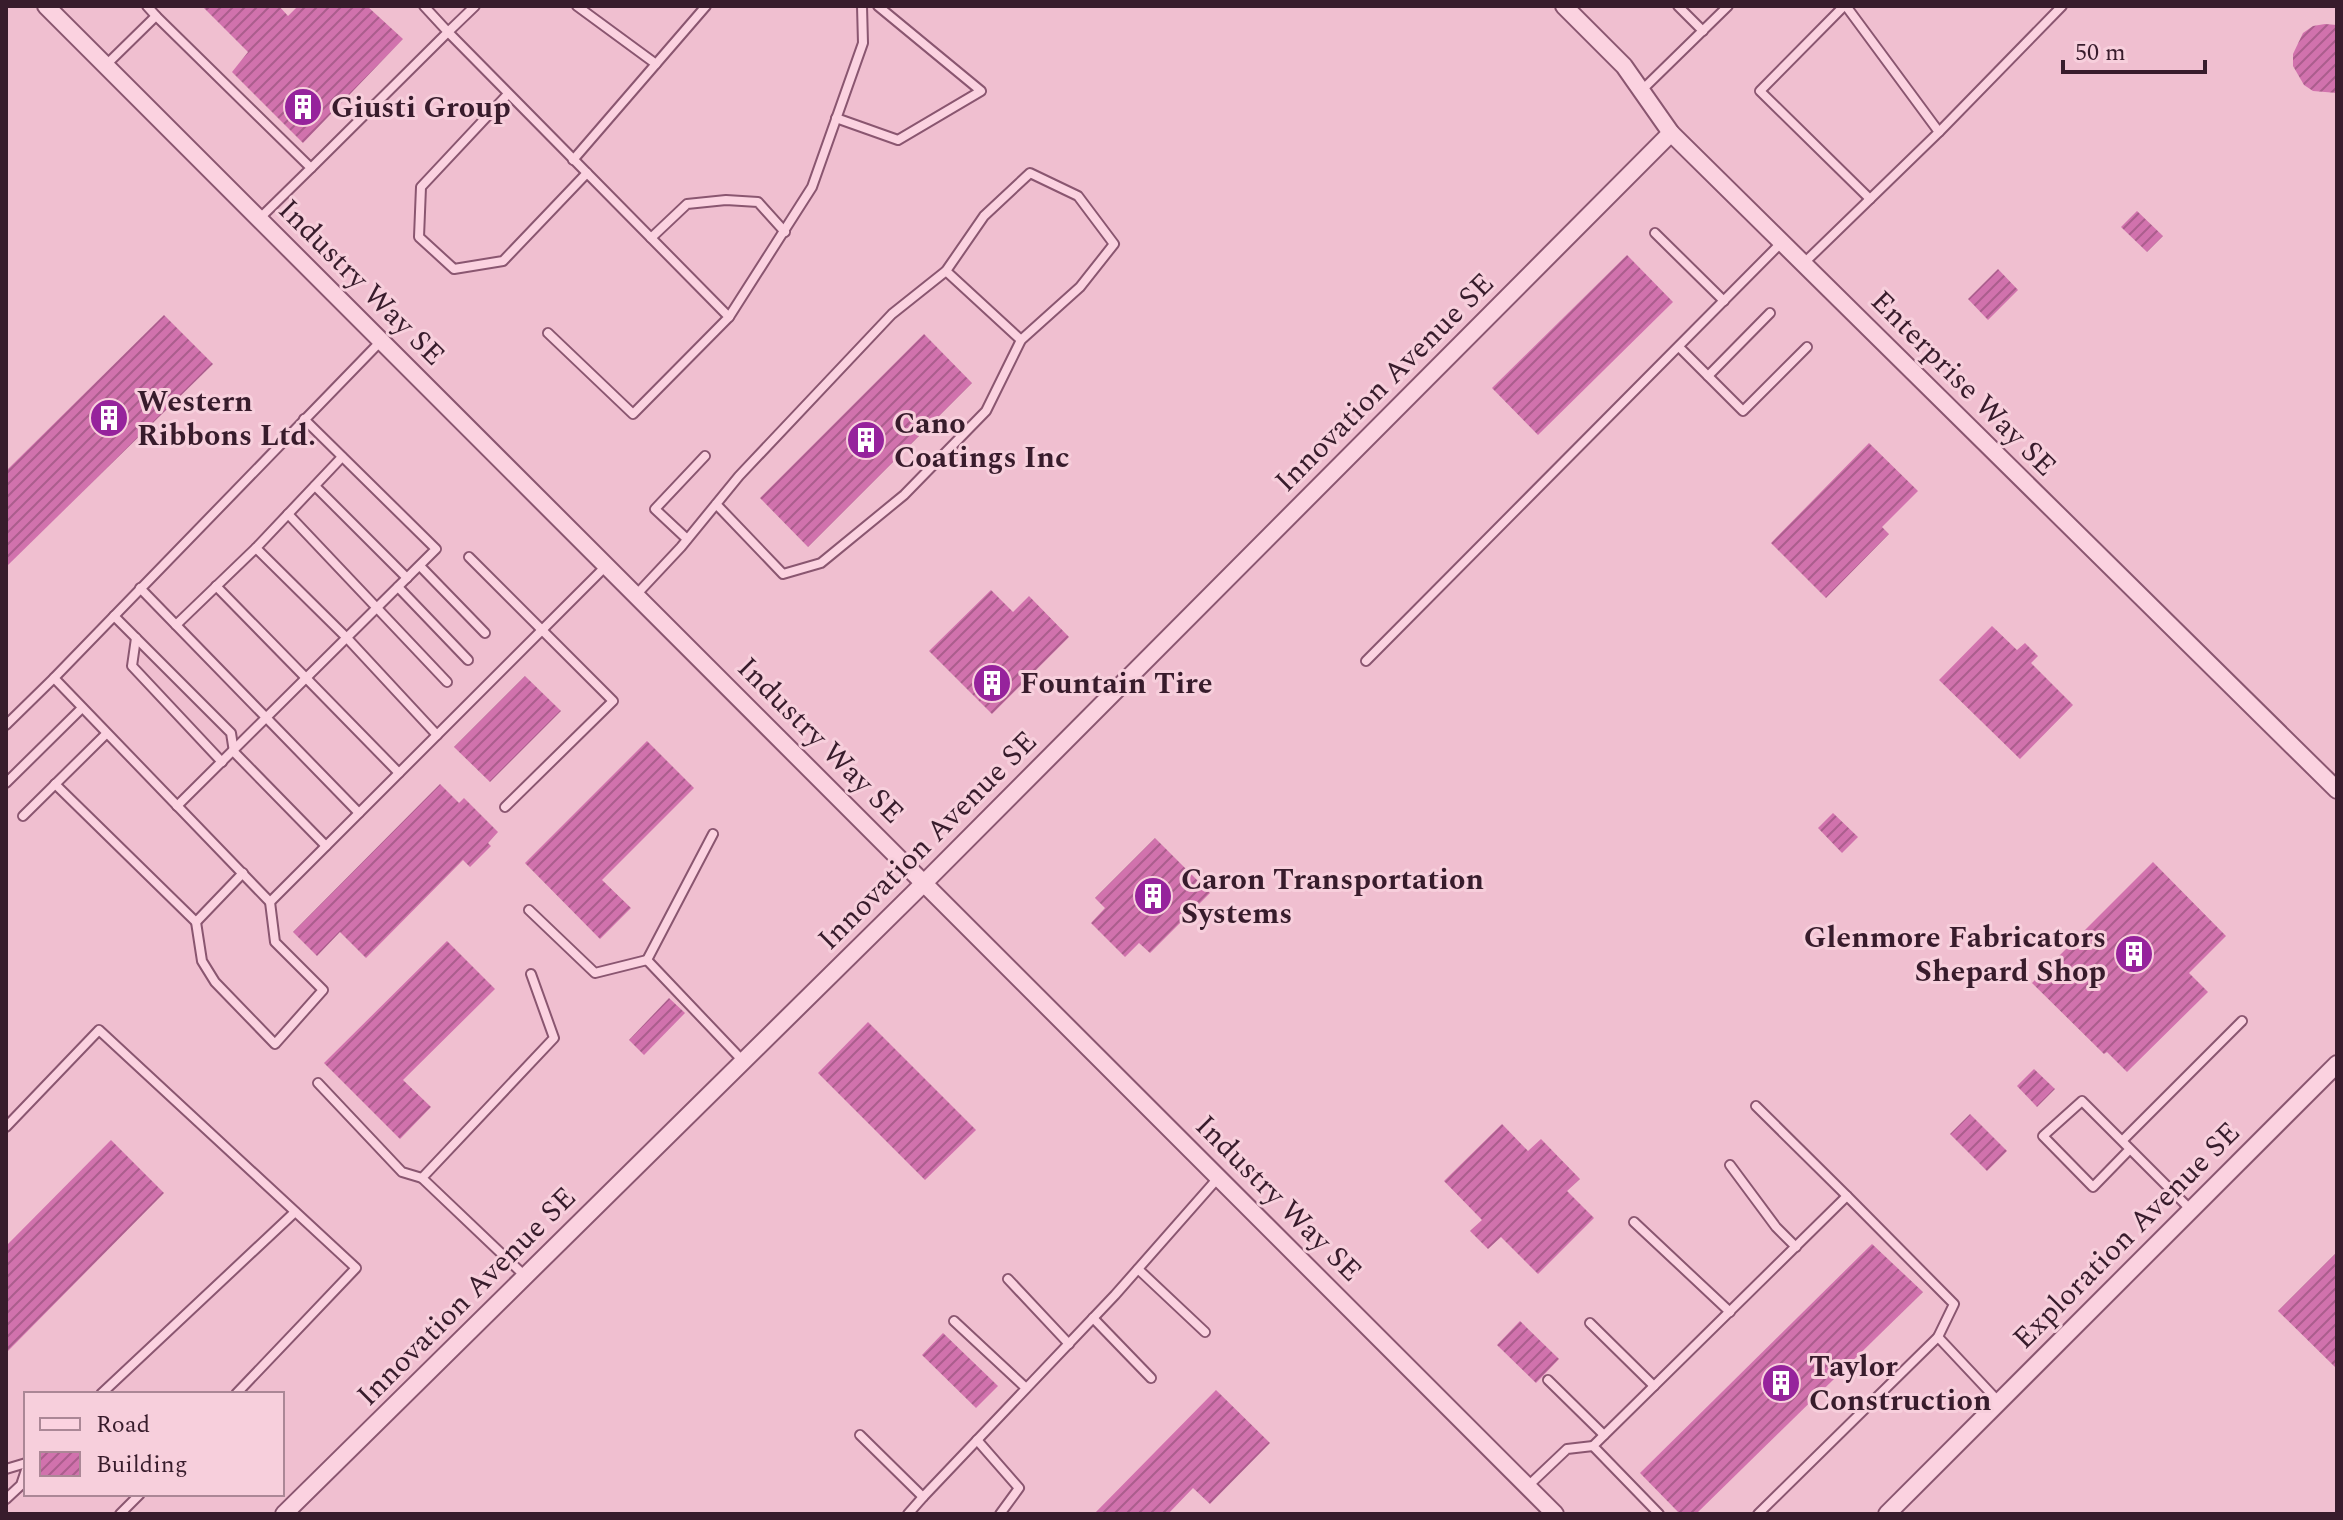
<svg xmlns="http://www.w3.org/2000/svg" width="2343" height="1520" font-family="Spectral,serif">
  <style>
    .building { fill: url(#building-hatch) }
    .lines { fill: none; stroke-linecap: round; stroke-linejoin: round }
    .lane-casing { stroke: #8a5670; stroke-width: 12 }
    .street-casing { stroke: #8a5670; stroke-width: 20 }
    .lane { stroke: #fbd2e0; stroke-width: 8 }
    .street { stroke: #fbd2e0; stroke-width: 16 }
    .labels { text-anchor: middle; stroke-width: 6; stroke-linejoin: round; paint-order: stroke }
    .poi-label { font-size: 30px; font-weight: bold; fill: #381c2c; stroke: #f7cfdc; text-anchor: start }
    .street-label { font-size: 30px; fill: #381c2c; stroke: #f7cfdc }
  </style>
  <defs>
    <pattern id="building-hatch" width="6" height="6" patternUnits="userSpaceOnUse" patternTransform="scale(2)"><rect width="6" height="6" fill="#d172ad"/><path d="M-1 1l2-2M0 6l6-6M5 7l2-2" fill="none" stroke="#ab5d8d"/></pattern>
  </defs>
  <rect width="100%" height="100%" fill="#f0bfd0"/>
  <!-- building -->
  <g class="building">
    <polygon points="202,6 279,6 288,16 298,6 367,6 403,39 303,143 232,72 248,52"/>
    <polygon points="2325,24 2337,25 2337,93 2313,91 2304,85 2293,66 2293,54 2303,33 2313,26"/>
    <polygon points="2137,211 2163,236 2147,252 2121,227"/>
    <polygon points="1627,255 1673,302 1538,435 1492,388"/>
    <polygon points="1998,269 2018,290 1988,320 1968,299"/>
    <polygon points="164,315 213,364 6,567 6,471"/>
    <polygon points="924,334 972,383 808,547 760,498"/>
    <polygon points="1869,443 1918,491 1882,527 1889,534 1826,598 1771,543"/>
    <polygon points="991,590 1013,612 1029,596 1069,637 992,714 929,651"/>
    <polygon points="1992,626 2017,650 2025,643 2038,656 2031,663 2073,705 2020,759 1939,680"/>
    <polygon points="525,676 561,711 490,782 454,747"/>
    <polygon points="647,741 694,788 602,880 631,908 600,939 525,863"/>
    <polygon points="440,784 459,803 464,798 498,832 488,843 491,846 470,867 463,860 366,958 340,932 317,956 293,932"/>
    <polygon points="1833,813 1858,837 1842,853 1818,828"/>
    <polygon points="1155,838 1210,893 1150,953 1139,943 1125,957 1091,923 1105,908 1095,898"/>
    <polygon points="2153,862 2226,936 2189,973 2208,992 2127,1072 2107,1052 2104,1054 2032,983"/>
    <polygon points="447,941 495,989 403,1080 431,1107 400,1139 324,1063"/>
    <polygon points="669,998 685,1013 644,1055 629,1040"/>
    <polygon points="868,1022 976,1130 925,1180 818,1073"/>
    <polygon points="2034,1069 2055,1089 2037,1107 2017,1086"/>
    <polygon points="1970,1114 2007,1151 1987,1171 1950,1134"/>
    <polygon points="1502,1124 1528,1151 1541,1139 1580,1179 1567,1191 1594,1218 1538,1274 1501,1237 1488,1249 1470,1231 1482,1220 1444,1181"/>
    <polygon points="111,1140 164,1193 6,1353 6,1246"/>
    <polygon points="1872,1244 1923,1292 1696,1514 1680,1514 1640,1473"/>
    <polygon points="2337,1252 2337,1369 2278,1311"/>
    <polygon points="1520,1321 1559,1359 1536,1383 1497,1345"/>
    <polygon points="943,1333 998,1386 976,1408 922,1355"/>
    <polygon points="1216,1390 1270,1443 1210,1504 1193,1488 1168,1514 1094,1514"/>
  </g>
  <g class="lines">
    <defs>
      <g id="lane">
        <polyline points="147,6 156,16"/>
        <polyline points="475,6 448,32 729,317 633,414 548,333"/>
        <polyline points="577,6 656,64"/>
        <polyline points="1678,6 1703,31"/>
        <polyline points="1844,6 1760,91 1870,199"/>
        <polyline points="106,65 156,16 311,168 259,219"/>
        <polyline points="1642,90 1728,6"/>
        <polyline points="508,94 421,187 419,237 454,269 503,261 587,173"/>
        <polyline points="836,118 898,140 981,91 878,6"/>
        <polyline points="1939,132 2062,6"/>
        <polyline points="573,160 706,6"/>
        <polyline points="311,168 448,32 424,6"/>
        <polyline points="1655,233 1724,301"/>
        <polyline points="651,238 687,204 726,200 758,202 785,232"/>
        <polyline points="1803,264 1939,132 1846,6"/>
        <polyline points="946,271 1021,340"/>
        <polyline points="729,317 812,187 863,43 862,6"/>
        <polyline points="381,341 54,678 270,902 606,566"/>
        <polyline points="1679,347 1743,411 1807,347"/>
        <polyline points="1708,376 1770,313"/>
        <polyline points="342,457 256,548 347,638 437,735"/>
        <polyline points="315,486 407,578"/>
        <polyline points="288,514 447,682"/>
        <polyline points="687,539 655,509 705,456"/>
        <polyline points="469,557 613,701 505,807"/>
        <polyline points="420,566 485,633"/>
        <polyline points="216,586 399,773"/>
        <polyline points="398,587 468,660"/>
        <polyline points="140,588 359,813"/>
        <polyline points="636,595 681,547 739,476 892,314 946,271 984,216 1030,173 1078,196 1114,244 1080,287 1021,340 986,411 904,495 821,563 783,574 716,504"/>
        <polyline points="114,616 231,733 234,752 326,846"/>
        <polyline points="176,625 256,548"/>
        <polyline points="136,638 132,666 222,762"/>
        <polyline points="1366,661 1782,242"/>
        <polyline points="6,725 54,678"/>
        <polyline points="6,783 82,708"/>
        <polyline points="55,784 196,922 243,873"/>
        <polyline points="177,806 436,549 304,419"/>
        <polyline points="23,816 106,734"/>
        <polyline points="529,910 595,973 647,960 743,1061"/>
        <polyline points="196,922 202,961 215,982 275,1044 323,990 275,942 270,902"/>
        <polyline points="647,960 713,834"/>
        <polyline points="318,1083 402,1172 422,1178"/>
        <polyline points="1756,1106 1847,1196"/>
        <polyline points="6,1127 99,1030 356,1268 236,1394"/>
        <polyline points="2123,1140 2242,1021"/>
        <polyline points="2130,1149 2093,1187 2043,1136 2082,1101 2191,1210"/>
        <polyline points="1730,1165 1776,1227 1796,1247"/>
        <polyline points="1634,1222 1730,1312"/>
        <polyline points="1138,1269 1205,1332"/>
        <polyline points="525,1276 422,1178 554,1038 531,974"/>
        <polyline points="1008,1279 1069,1344"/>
        <polyline points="1093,1318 1151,1378"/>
        <polyline points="954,1321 1026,1388"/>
        <polyline points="1590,1323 1654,1386"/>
        <polyline points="1938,1337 1999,1402"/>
        <polyline points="1548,1380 1604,1435"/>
        <polyline points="101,1394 295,1212"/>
        <polyline points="860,1435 923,1497 1115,1295 1218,1178"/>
        <polyline points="977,1440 1019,1488 1000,1514"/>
        <polyline points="6,1469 26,1463"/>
        <polyline points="1528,1486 1567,1449 1593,1446"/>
        <polyline points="6,1499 21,1485 26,1470"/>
        <polyline points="120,1514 140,1494"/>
        <polyline points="908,1514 923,1497"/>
        <polyline points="1659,1514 1593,1446 1847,1196 1954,1304 1938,1337 1758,1514"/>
      </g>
      <g id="street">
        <polyline points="46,6 1555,1514"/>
        <polyline points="1564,6 1624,66 1671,133 2337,790"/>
        <polyline points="284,1514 924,883 1671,133"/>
        <polyline points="1887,1514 2337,1064"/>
      </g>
    </defs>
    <!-- lane casing -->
    <use href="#lane" class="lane-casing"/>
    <!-- street casing -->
    <use href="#street" class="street-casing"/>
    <!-- lane -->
    <use href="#lane" class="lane"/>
    <!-- street -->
    <use href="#street" class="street"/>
  </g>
  <!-- icons -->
  <defs>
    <symbol id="building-disc" viewBox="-11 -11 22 22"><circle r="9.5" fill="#96239c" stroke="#f7cfdc"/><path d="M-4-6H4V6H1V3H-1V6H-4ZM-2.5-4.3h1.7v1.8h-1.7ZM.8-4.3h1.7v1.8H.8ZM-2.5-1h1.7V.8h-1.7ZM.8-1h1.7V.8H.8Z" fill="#fff"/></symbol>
  </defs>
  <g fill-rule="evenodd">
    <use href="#building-disc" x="281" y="85" width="44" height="44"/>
    <use href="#building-disc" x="87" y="396" width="44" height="44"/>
    <use href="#building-disc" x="844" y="418" width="44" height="44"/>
    <use href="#building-disc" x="970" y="661" width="44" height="44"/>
    <use href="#building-disc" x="1131" y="874" width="44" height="44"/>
    <use href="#building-disc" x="2112" y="932" width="44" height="44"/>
    <use href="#building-disc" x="1759" y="1361" width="44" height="44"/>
  </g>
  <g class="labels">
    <!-- poi labels -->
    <g class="poi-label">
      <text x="331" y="117">Giusti Group</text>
      <text x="137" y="411">Western<tspan x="137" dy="34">Ribbons Ltd.</tspan></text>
      <text x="894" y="433">Cano<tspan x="894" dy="34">Coatings Inc</tspan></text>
      <text x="1020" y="693">Fountain Tire</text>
      <text x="1181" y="889">Caron Transportation<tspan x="1181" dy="34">Systems</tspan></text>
      <text x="2106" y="947" text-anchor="end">Glenmore Fabricators<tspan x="2106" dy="34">Shepard Shop</tspan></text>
      <text x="1809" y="1376">Taylor<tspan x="1809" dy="34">Construction</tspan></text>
    </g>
    <!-- street labels -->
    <g class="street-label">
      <text transform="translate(362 282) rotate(45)" y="10">Industry Way SE</text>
      <text transform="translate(1384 382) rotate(-45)" y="10">Innovation Avenue SE</text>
      <text transform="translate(1964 383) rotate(45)" y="10">Enterprise Way SE</text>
      <text transform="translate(821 740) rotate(45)" y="10">Industry Way SE</text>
      <text transform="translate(927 840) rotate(-45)" y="10">Innovation Avenue SE</text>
      <text transform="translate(1279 1198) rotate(45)" y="10">Industry Way SE</text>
      <text transform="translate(2126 1235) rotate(-45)" y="10">Exploration Avenue SE</text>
      <text transform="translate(466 1296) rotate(-45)" y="10">Innovation Avenue SE</text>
    </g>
  </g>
  <!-- border -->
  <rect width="2343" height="1520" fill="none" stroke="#381c2c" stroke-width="16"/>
  <!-- legend -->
  <rect x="24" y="1392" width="260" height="104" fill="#f7cfdc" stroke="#ab8796" stroke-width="2"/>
  <rect x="40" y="1418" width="40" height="12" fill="#fbd2e0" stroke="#ab8796" stroke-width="2"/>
  <text x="96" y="1432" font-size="24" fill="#381c2c">Road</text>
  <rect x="40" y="1452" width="40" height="24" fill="url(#building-hatch)" stroke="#ab8796" stroke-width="2"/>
  <text x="96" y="1472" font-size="24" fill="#381c2c">Building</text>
  <!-- scale -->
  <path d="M2063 60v12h142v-12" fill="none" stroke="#381c2c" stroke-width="4"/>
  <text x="2075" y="60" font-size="24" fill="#381c2c" stroke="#f7cfdc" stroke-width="6" paint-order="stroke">50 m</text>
</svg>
